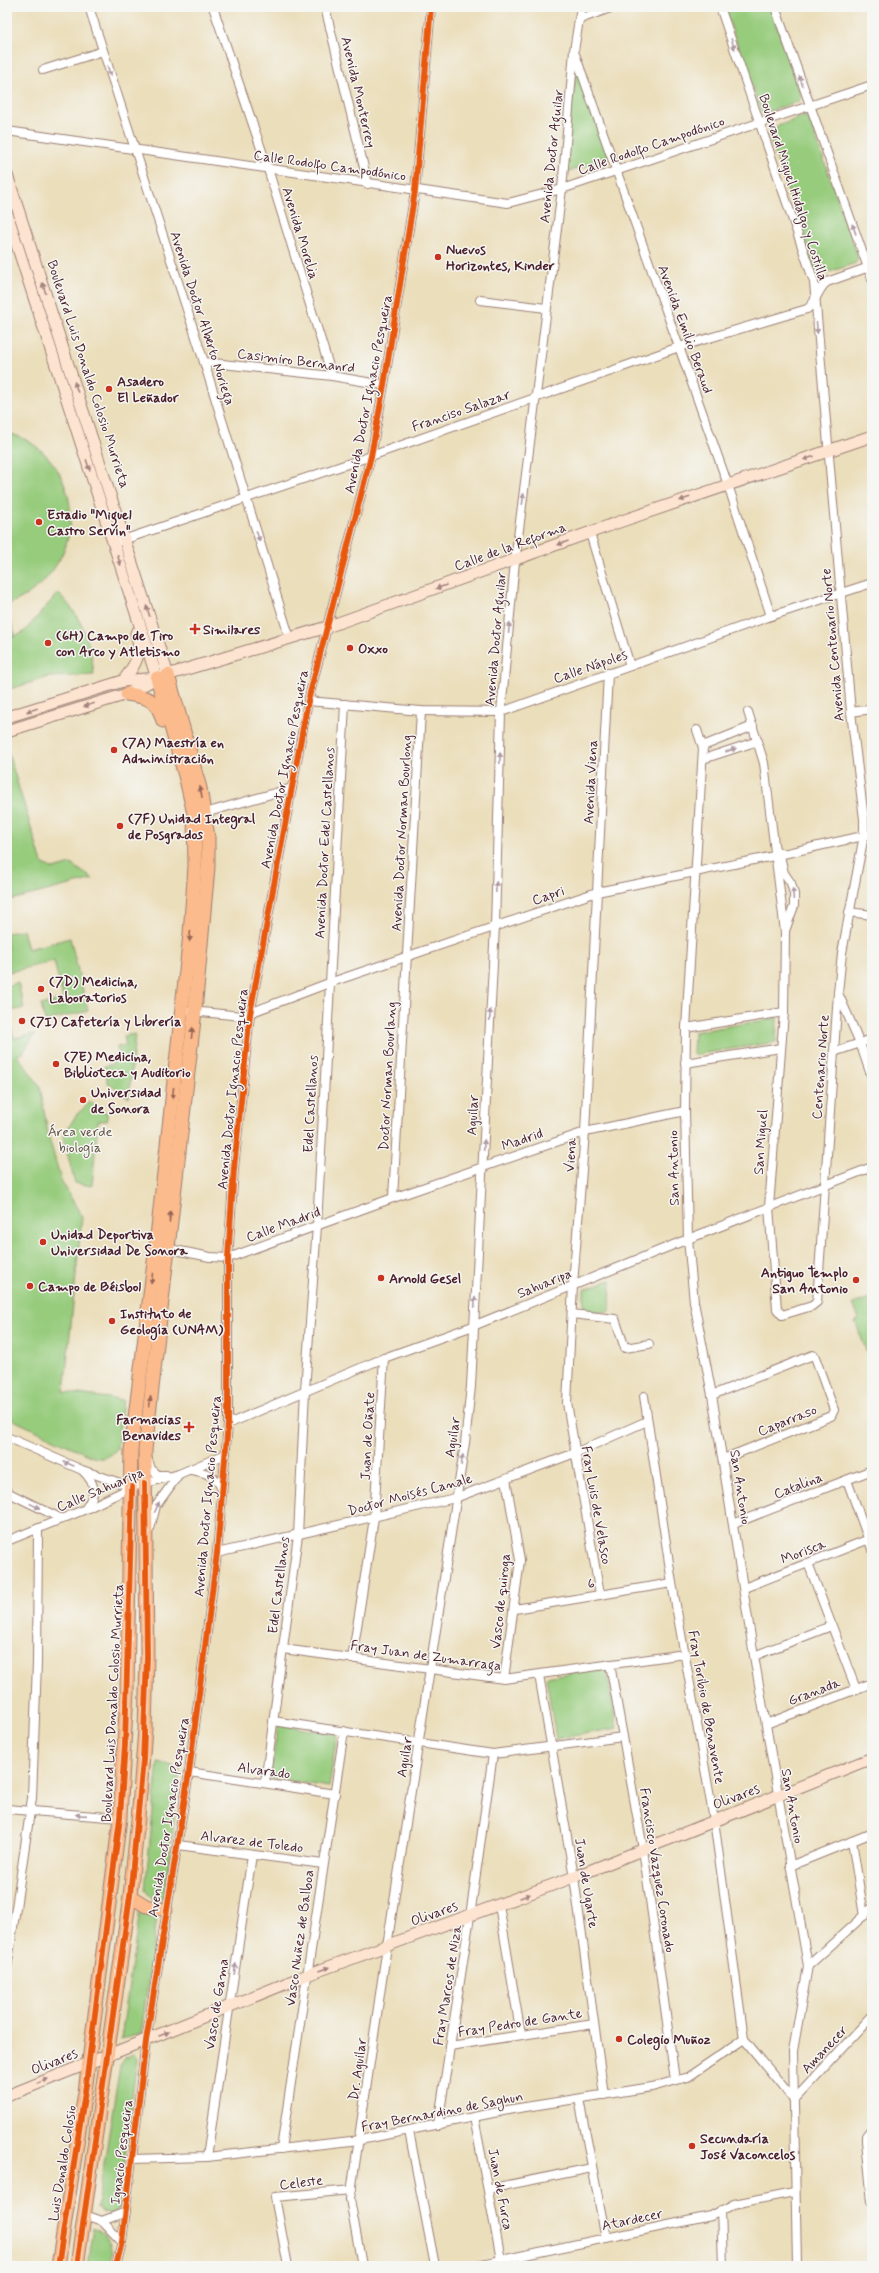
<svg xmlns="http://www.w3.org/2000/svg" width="879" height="2273" font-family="Mynerve,sans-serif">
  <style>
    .green { fill: #97cc7d; stroke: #707654 }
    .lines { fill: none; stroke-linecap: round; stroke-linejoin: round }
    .street-casing { stroke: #9a7e73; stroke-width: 10 }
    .secondary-casing { stroke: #9a7e73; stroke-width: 13 }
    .primary-casing { stroke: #9a7e73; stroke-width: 15 }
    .street { stroke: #fff; stroke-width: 8 }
    .secondary { stroke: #fde4d1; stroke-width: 11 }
    .primary { stroke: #fbbb8c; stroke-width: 13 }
    .cycleway-casing { stroke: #f6f6f2; stroke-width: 8 }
    .cycleway { stroke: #e8590c; stroke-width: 6 }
    .oneway { fill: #ae9aa0 }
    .oneway2 { fill: #a4827e }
    .oneway3 { fill: #9a6557 }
    .poi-dot { fill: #c8321e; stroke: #f6f6f2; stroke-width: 1.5 }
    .labels { text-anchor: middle; stroke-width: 3; stroke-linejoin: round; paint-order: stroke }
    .street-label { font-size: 14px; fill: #4a1f2b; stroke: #f6f6f2 }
    .poi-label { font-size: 14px; font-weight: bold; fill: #4a1f2b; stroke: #f6f6f2; text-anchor: start }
    .park-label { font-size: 14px; fill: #615344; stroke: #f6f6f2 }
  </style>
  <rect width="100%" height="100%" fill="#f6f6f2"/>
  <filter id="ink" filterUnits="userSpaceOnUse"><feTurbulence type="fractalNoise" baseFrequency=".025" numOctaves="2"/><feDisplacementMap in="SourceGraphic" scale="8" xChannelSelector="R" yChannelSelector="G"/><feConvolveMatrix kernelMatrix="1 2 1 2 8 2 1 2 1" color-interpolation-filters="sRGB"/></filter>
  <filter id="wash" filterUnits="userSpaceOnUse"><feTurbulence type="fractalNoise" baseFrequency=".012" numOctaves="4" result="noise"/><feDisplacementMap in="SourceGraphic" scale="16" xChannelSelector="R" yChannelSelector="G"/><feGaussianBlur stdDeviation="0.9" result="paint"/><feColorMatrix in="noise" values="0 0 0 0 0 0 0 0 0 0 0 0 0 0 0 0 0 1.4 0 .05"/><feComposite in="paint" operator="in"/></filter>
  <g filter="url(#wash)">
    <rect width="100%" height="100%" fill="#ebdebb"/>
    <!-- green -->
    <g class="green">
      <polygon points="724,7 770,7 801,96 799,101 765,113 761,112"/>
      <polygon points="576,66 610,158 564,173"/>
      <polygon points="804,116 809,118 858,257 856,263 820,275 816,272 768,134 770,129"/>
      <path d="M 7,433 C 26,437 43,449 54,465 C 90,517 64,583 7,605 Z"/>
      <path d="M 58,593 C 82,616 91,643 94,675 L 49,677 L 7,690 L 7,640 L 15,636 L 7,639 L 7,613 L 16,636 L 24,632 Z"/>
      <polygon points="7,749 42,863 53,869 71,864 93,879 7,901"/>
      <polygon points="23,930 28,949 70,938 88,1011 45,1021 41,1005 63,999 54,961 10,972 7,957 7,933"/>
      <path d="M 18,983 L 24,1008 L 7,1012 L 14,1038 L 35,1034 L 23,1053 L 17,1055 L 40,1086 L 48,1134 L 61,1180 L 82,1217 L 64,1392 L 123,1400 L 117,1448 C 111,1457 103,1460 93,1457 L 7,1417 L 7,986 Z"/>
      <polygon points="777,1018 776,1042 693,1055 694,1032"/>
      <polygon points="135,1034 129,1098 108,1083 104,1066 113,1064 111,1056 119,1055 117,1047 126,1045 124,1036"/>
      <polygon points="89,1101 107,1113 107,1121 98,1121 92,1186 75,1183 63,1137 76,1115 85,1107"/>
      <polygon points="611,1280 610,1312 584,1311 584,1289"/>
      <polygon points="872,1297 872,1366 855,1321 859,1319 853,1304"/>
      <polygon points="606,1667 617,1728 556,1739 546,1677"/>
      <polygon points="278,1725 337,1734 329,1787 270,1778"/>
      <polygon points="158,1762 180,1768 165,1896 159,1900 153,1900 145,1890"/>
      <polygon points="140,1909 157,1917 141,2034 121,2039"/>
      <polygon points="134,2054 137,2057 119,2208 112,2214 103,2213 97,2206 120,2066 125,2058"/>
      <path d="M 93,2227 C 110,2235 114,2248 110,2266 L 87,2266 Z"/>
    </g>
  </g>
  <g filter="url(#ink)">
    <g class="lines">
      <defs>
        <g id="street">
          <polyline points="89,7 204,362 290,639"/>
          <polyline points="213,7 268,169 332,376"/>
          <polyline points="325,7 368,184"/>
          <polyline points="720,7 814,282 851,712 864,819 864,835 842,953 838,993 817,1302 812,1306 782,1315 777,1309 769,1207 784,1012 785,932 764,763 748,712"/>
          <polyline points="775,7 872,279"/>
          <polyline points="580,19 613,7"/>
          <polyline points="575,54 728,485 771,616"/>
          <polyline points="43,70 103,51"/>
          <polyline points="7,131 508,203 562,189 872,85"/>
          <polyline points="480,300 546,308"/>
          <polyline points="204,362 332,376 384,385"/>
          <polyline points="590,533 630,666"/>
          <path d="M 120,541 L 371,456 L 679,347 L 807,309 C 817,303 817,289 827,282 L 872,266"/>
          <polyline points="308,701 421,711 501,712 771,616 872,583"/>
          <polyline points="851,712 872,709"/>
          <polyline points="697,730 703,748 686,1028 685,1111 688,1239 694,1302 712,1395 754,1656 808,1966 793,2051 797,2266"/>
          <polyline points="703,746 753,726"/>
          <polyline points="703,759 758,741"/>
          <polyline points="205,813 292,788"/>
          <polyline points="779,852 784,873 791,883 794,894 794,906 785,931"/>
          <polyline points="849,912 872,915"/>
          <polyline points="838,993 860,1043 872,1078"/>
          <polyline points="191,1011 242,1016 329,983 597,892 774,856 872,834"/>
          <polyline points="686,1028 784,1012"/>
          <polyline points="834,1052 872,1039"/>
          <polyline points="685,1063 781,1048"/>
          <polyline points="393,1198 421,711"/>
          <polyline points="165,1248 210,1257 228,1258 393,1198 585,1132 685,1111"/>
          <polyline points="572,1314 615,1319 625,1348 649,1344"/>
          <polyline points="712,1395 813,1355 815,1357 834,1410 831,1416 723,1459"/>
          <polyline points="644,1396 672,1583 714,1820 744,2039 794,2100"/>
          <polyline points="228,1424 384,1358 473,1326 688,1239 872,1167"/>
          <polyline points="7,1437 82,1470 132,1487"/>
          <polyline points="148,1460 151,1469 158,1475 166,1475"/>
          <path d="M 191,1470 C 205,1472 218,1476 222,1490"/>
          <path d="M 83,1471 C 97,1485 96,1493 86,1508"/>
          <polyline points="847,1480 872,1549"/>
          <polyline points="7,1492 62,1519"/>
          <polyline points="733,1524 872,1470"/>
          <polyline points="150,1529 156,1506 179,1474"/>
          <polyline points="7,1541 86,1509 132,1487 179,1474 226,1454"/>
          <polyline points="217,1553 455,1498 575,1453 647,1421"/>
          <polyline points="808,1563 856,1689"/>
          <polyline points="744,1588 872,1538"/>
          <polyline points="600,1595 567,1403 573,1285 585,1132 608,673"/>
          <polyline points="515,1609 672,1583"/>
          <polyline points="283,1649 504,1679 685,1654"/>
          <polyline points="754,1656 831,1626"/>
          <polyline points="352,1659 374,1518 384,1358"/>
          <polyline points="610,1664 643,1849 675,2080"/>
          <polyline points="539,1675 574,1877 604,2095"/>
          <polyline points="504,1679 520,1560 506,1479"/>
          <polyline points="273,1721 493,1754 623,1737"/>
          <polyline points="766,1724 872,1683"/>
          <polyline points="189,1772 335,1794"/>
          <polyline points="265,1783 298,1535 305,1390 317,1226 345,704"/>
          <polyline points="7,1809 120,1818"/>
          <polyline points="852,1841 864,1916"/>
          <polyline points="178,1845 323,1864"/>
          <polyline points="790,1866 872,1833"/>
          <polyline points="499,1905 521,2035"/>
          <polyline points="808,1966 872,1908"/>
          <polyline points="7,1969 32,1798 37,1663 38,1529"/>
          <polyline points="450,2046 594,2024"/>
          <polyline points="579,2099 606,2238"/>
          <polyline points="794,2100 872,2016"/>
          <polyline points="474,2117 502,2265"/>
          <polyline points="438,2125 470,1916 493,1754"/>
          <polyline points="872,2128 866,2136 866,2141 872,2201"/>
          <polyline points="409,2131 435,2266"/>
          <polyline points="281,2149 344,1731"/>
          <polyline points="207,2157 252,1855"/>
          <polyline points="132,2159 207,2157 360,2140 513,2109 652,2087 688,2077 744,2039"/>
          <polyline points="488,2189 592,2168"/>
          <polyline points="721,2210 723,2266"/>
          <polyline points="85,2215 102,2221 122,2242"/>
          <polyline points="102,2221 126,2212"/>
          <polyline points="116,2266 122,2242 146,2041 189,1772 217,1553 228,1424 228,1258 234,1168 250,1014 308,701 371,456 384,385 415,191 431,7"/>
          <polyline points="288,2266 275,2197 352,2190"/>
          <polyline points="362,2266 350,2199 387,1946 465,1443 471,1386 495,926 501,712 515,561 562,189 574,51 581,7"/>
          <polyline points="473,2266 711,2216 734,2204 794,2192"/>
        </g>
        <g id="secondary">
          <polyline points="7,175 168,675"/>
          <polyline points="7,214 157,678"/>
          <path d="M 123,681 C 135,666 143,653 136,633"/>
          <polyline points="7,717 123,681 157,678 327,627 622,521 872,436"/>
          <polyline points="7,731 127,694 151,681"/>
          <polyline points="7,2096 307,1975 574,1877 872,1758"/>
        </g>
        <g id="primary">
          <path d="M 127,694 C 148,697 157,699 163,721"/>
          <polyline points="130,1896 146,1906 166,1910"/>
          <polyline points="58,2266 85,2092 120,1818 127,1692 131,1450 156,1246 190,934 195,866 194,814 186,779 157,678"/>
          <polyline points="77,2266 130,1896 138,1819 145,1729 147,1657 145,1450 195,1011 208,867 208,837 200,788 168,675"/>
        </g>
      </defs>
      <!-- street casing -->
      <use href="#street" class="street-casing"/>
      <!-- secondary casing -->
      <use href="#secondary" class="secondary-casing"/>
      <!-- primary casing -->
      <use href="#primary" class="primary-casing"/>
      <!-- street -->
      <use href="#street" class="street"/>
      <!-- secondary -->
      <use href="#secondary" class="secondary"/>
      <!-- primary -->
      <use href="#primary" class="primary"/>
      <defs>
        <g id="cycleway">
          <polyline points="58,2266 85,2092 120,1818 125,1744 132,1487"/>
          <polyline points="77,2266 130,1896 143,1760 147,1657 145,1483"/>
          <polyline points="116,2266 122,2242 146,2041 189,1772 217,1553 228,1424 228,1258 234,1168 250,1014 308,701 371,456 384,385 415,191 431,7"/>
        </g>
      </defs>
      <!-- cycleway casing -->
      <use href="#cycleway" class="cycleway-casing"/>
      <!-- cycleway -->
      <use href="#cycleway" class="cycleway"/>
    </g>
    <!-- one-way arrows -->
    <defs><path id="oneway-solid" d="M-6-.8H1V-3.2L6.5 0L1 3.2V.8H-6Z"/></defs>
    <g class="oneway">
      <use href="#oneway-solid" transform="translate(733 44) rotate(71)"/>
      <use href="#oneway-solid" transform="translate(109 71) rotate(72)"/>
      <use href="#oneway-solid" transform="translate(801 81) rotate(-109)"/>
      <use href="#oneway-solid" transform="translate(854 229) rotate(-110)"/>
      <use href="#oneway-solid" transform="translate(817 328) rotate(85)"/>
      <use href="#oneway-solid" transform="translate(523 499) rotate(-83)"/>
      <use href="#oneway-solid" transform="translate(258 536) rotate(72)"/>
      <use href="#oneway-solid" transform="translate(509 628) rotate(-85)"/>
      <use href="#oneway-solid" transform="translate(731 750) rotate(-19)"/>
      <use href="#oneway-solid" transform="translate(500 758) rotate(-88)"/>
      <use href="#oneway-solid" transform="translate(496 887) rotate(-88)"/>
      <use href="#oneway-solid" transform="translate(793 894) rotate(-94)"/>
      <use href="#oneway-solid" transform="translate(490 1015) rotate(-87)"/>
      <use href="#oneway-solid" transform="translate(484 1145) rotate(-87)"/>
      <use href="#oneway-solid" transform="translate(475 1302) rotate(-87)"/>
      <use href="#oneway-solid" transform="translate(462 1460) rotate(-80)"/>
      <use href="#oneway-solid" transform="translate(69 1464) rotate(-157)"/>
      <use href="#oneway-solid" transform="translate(35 1506) rotate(26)"/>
      <use href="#oneway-solid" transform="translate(157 1507) rotate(-66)"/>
      <use href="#oneway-solid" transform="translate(81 1815) rotate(-176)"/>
      <use href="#oneway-solid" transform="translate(235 1969) rotate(-81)"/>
    </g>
    <g class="oneway2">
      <use href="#oneway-solid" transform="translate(44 288) rotate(-108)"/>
      <use href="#oneway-solid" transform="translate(76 387) rotate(-108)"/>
      <use href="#oneway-solid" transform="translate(809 458) rotate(162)"/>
      <use href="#oneway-solid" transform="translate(88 465) rotate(72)"/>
      <use href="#oneway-solid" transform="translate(685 499) rotate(161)"/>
      <use href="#oneway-solid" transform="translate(563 543) rotate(160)"/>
      <use href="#oneway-solid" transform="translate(119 560) rotate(72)"/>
      <use href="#oneway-solid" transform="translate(441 587) rotate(161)"/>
      <use href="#oneway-solid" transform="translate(148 611) rotate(-108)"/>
      <use href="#oneway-solid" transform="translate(89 705) rotate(163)"/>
      <use href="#oneway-solid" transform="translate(32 710) rotate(163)"/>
      <use href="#oneway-solid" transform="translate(525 1896) rotate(-21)"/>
      <use href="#oneway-solid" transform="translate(324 1969) rotate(-20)"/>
      <use href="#oneway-solid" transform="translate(164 2034) rotate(-22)"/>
      <use href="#oneway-solid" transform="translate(43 2081) rotate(-22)"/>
    </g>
    <g class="oneway3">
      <use href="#oneway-solid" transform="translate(201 792) rotate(-101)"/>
      <use href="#oneway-solid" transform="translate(190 936) rotate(95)"/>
      <use href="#oneway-solid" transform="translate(192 1033) rotate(-83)"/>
      <use href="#oneway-solid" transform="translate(173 1093) rotate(96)"/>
      <use href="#oneway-solid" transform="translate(170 1217) rotate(-83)"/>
      <use href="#oneway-solid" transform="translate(152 1278) rotate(97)"/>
      <use href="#oneway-solid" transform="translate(150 1402) rotate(-84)"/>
    </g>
  </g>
  <!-- markers -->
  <g class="poi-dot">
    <circle cx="438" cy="257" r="4"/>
    <circle cx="109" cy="389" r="4"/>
    <circle cx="39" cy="522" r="4"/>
    <path d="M193 623h4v4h4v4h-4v4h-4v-4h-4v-4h4z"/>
    <circle cx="48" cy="643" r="4"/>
    <circle cx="350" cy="648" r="4"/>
    <circle cx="114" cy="750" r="4"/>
    <circle cx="120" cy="826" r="4"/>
    <circle cx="41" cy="989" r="4"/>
    <circle cx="22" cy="1021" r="4"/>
    <circle cx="56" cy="1064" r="4"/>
    <circle cx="83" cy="1100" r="4"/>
    <circle cx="43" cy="1242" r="4"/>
    <circle cx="381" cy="1278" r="4"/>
    <circle cx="856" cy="1280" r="4"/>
    <circle cx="30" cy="1286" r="4"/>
    <circle cx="112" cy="1321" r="4"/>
    <path d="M187 1421h4v4h4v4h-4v4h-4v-4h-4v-4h4z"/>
    <circle cx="619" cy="2039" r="4"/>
    <circle cx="692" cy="2146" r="4"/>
  </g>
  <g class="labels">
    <!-- street labels -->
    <g class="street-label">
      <text transform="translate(359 92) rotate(77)" y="5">Avenida Monterrey</text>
      <text transform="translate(651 145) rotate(-19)" y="5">Calle Rodolfo Campodónico</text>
      <text transform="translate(551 156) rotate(-84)" y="5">Avenida Doctor Aguilar</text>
      <text transform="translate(330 165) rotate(8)" y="5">Calle Rodolfo Campodónico</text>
      <text transform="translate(794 187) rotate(72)" y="5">Boulevard Miguel Hidalgo y Costilla</text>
      <text transform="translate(301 233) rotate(73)" y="5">Avenida Morelia</text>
      <text transform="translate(203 318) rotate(72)" y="5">Avenida Doctor Alberto Noriega</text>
      <text transform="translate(686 329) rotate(70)" y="5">Avenida Emilio Beraud</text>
      <text transform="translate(296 360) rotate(7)" y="5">Casimiro Bernanrd</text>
      <text transform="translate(89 374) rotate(72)" y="5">Boulevard Luis Donaldo Colosio Murrieta</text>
      <text transform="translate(368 394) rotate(-79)" y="5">Avenida Doctor Ignacio Pesqueira</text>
      <text transform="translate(461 410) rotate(-19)" y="5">Franciso Salazar</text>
      <text transform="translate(510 546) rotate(-20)" y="5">Calle de la Reforma</text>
      <text transform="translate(495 639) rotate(-85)" y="5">Avenida Doctor Aguilar</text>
      <text transform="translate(832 645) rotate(-95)" y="5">Avenida Centenario Norte</text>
      <text transform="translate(590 666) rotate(-19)" y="5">Calle Nápoles</text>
      <text transform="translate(284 769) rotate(-79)" y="5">Avenida Doctor Ignacio Pesqueira</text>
      <text transform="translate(590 782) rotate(-87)" y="5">Avenida Viena</text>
      <text transform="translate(401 833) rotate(-87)" y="5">Avenida Doctor Norman Bourlong</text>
      <text transform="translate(324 843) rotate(-87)" y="5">Avenida Doctor Edel Castellanos</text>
      <text transform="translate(548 895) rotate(-19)" y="5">Capri</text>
      <text transform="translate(820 1067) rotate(-86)" y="5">Centenario Norte</text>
      <text transform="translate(387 1076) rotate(-87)" y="5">Doctor Norman Bourlang</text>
      <text transform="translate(232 1089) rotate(-84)" y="5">Avenida Doctor Ignacio Pesqueira</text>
      <text transform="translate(310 1104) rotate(-87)" y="5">Edel Castellanos</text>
      <text transform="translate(472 1115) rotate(-87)" y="5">Aguilar</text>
      <text transform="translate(522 1139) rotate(-19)" y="5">Madrid</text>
      <text transform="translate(760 1142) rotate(-86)" y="5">San Miguel</text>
      <text transform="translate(570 1155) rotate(-86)" y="5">Viena</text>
      <text transform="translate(673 1168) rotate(-91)" y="5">San Antonio</text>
      <text transform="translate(283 1224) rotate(-20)" y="5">Calle Madrid</text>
      <text transform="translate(544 1283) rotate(-22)" y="5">Sahuaripa</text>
      <text transform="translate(787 1420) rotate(-22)" y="5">Caparraso</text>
      <text transform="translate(367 1436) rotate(-87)" y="5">Juan de Oñate</text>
      <text transform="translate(452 1437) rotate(-82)" y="5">Aguilar</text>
      <text transform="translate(798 1485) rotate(-21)" y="5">Catalina</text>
      <text transform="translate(741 1487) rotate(81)" y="5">San Antonio</text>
      <text transform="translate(100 1489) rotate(-23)" y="5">Calle Sahuaripa</text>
      <text transform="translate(410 1494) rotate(-15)" y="5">Doctor Moisés Canale</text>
      <text transform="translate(207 1496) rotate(-85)" y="5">Avenida Doctor Ignacio Pesqueira</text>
      <text transform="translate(597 1505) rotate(80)" y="5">Fray Luis de Velasco</text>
      <text transform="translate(803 1551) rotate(-21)" y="5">Morisca</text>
      <text transform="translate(591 1583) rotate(-10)" y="5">6</text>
      <text transform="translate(278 1585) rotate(-83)" y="5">Edel Castellanos</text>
      <text transform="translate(500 1601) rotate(-84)" y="5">Vasco de quiroga</text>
      <text transform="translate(426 1655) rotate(8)" y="5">Fray Juan de Zumarraga</text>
      <text transform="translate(814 1691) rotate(-21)" y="5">Granada</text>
      <text transform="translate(112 1703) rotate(-87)" y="5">Boulevard Luis Donaldo Colosio Murrieta</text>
      <text transform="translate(707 1707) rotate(80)" y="5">Fray Toribio de Benavente</text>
      <text transform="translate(404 1757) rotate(-81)" y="5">Aguilar</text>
      <text transform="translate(264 1770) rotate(8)" y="5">Alvarado</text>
      <text transform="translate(736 1796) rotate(-21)" y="5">Olivares</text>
      <text transform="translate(793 1806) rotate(80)" y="5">San Antonio</text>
      <text transform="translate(168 1817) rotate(-81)" y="5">Avenida Doctor Ignacio Pesqueira</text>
      <text transform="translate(252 1841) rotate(7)" y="5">Alvarez de Toledo</text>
      <text transform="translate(658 1870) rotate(81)" y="5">Francisco Vazquez Coronado</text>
      <text transform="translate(587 1883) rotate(81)" y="5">Juan de Ugarte</text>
      <text transform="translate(434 1913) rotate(-20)" y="5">Olivares</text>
      <text transform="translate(299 1938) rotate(-82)" y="5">Vasco Nuñez de Balboa</text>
      <text transform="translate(447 1985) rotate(-81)" y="5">Fray Marcos de Niza</text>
      <text transform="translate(216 2004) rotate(-81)" y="5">Vasco de Gama</text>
      <text transform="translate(520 2022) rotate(-9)" y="5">Fray Pedro de Gante</text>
      <text transform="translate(824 2049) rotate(-47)" y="5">Amanecer</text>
      <text transform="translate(54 2061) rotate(-22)" y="5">Olivares</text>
      <text transform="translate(357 2069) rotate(-82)" y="5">Dr. Aguilar</text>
      <text transform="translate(442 2111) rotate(-11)" y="5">Fray Bernardino de Saghun</text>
      <text transform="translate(121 2152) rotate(-83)" y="5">Ignacio Pesqueira</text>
      <text transform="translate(62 2163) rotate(-81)" y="5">Luis Donaldo Colosio</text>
      <text transform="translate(301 2182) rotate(-7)" y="5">Celeste</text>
      <text transform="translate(501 2189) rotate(79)" y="5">Juan de Furca</text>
      <text transform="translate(632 2219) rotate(-12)" y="5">Atardecer</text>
    </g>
    <!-- poi labels -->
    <g class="poi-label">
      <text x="446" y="254">Nuevos<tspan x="446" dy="16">Horizontes, Kinder</tspan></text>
      <text x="117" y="386">Asadero<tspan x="117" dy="16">El Leñador</tspan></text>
      <text x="47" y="519">Estadio "Miguel<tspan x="47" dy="16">Castro Servín"</tspan></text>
      <text x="203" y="634">Similares</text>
      <text x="56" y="640">(6H) Campo de Tiro<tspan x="56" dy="16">con Arco y Atletismo</tspan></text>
      <text x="358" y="653">Oxxo</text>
      <text x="122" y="747">(7A) Maestría en<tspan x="122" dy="16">Administración</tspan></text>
      <text x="128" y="823">(7F) Unidad Integral<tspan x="128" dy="16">de Posgrados</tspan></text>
      <text x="49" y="986">(7D) Medicina,<tspan x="49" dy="16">Laboratorios</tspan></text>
      <text x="30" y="1026">(7I) Cafetería y Librería</text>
      <text x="64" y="1061">(7E) Medicina,<tspan x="64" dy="16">Biblioteca y Auditorio</tspan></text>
      <text x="91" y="1097">Universidad<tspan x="91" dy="16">de Sonora</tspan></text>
      <text x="51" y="1239">Unidad Deportiva<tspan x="51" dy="16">Universidad De Sonora</tspan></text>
      <text x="848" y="1277" text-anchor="end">Antiguo Templo<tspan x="848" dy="16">San Antonio</tspan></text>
      <text x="389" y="1283">Arnold Gesel</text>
      <text x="38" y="1291">Campo de Béisbol</text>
      <text x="120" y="1318">Instituto de<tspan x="120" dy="16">Geología (UNAM)</tspan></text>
      <text x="181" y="1424" text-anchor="end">Farmacias<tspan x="181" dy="16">Benavides</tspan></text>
      <text x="627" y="2044">Colegio Muñoz</text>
      <text x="700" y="2143">Secundaría<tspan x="700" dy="16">José Vaconcelos</tspan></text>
    </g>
    <!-- park labels -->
    <g class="park-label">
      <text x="80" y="1136">Área verde<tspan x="80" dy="16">biología</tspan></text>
    </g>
  </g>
  <!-- margin -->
  <rect width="879" height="2273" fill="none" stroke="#f6f6f2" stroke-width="24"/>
</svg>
